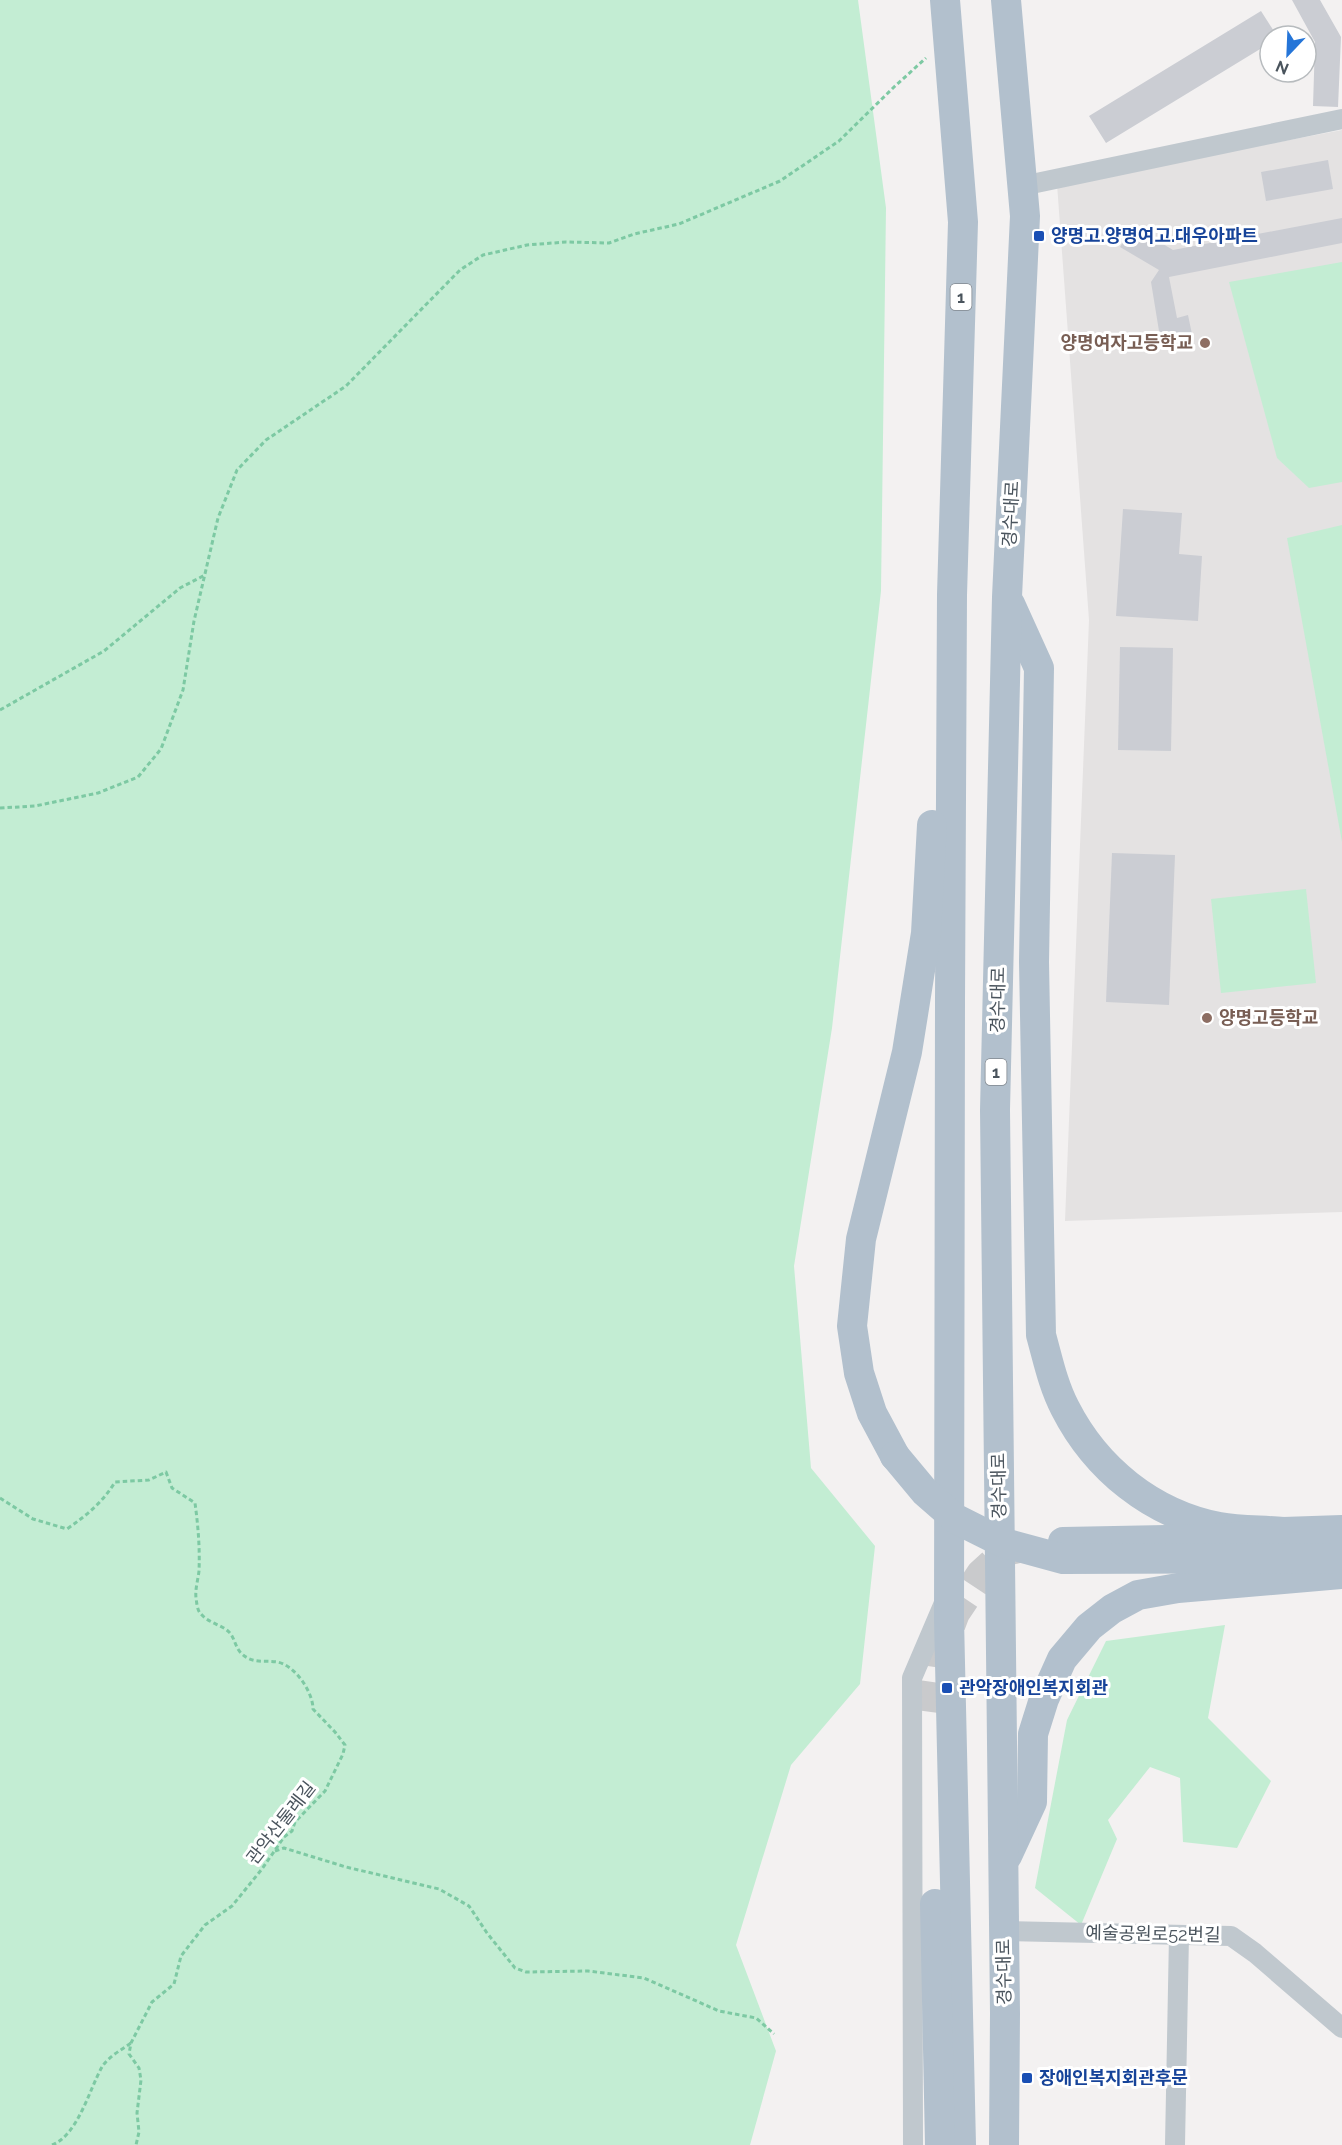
<svg xmlns="http://www.w3.org/2000/svg" width="1342" height="2145" font-family="Raleway,'Noto Sans KR',sans-serif">
  <style>
    .education { fill: #e4e2e2 }
    .green { fill: #c3edd3 }
    .building { fill: #cbcdd3 }
    .lines { fill: none; stroke-linecap: round; stroke-linejoin: round }
    .primary-tunnel { stroke: #c9cacc; stroke-width: 30; stroke-dasharray: 30 15; stroke-linecap: butt }
    .path { stroke: #7dc9a3; stroke-width: 3; stroke-dasharray: 4.5 3; stroke-linecap: butt }
    .minor { stroke: #c0c8ce; stroke-width: 20 }
    .primary { stroke: #b2c0cd; stroke-width: 30 }
    .primary-bridge { stroke: #b2c0cd; stroke-width: 30 }
    .transit-dot { fill: #1a4fb4; stroke: #fff; stroke-width: 2 }
    .education-dot { fill: #8d6e63; stroke: #fff; stroke-width: 2 }
    .labels { text-anchor: middle; stroke-width: 6; stroke-linejoin: round; paint-order: stroke }
    .shield { fill: #fff; stroke: #80878e; stroke-width: 1.5 }
    .shield-label { font-size: 16px; font-weight: bold; fill: #4a545d }
    .transit-label { font-size: 18px; font-weight: bold; fill: #164399; stroke: #fff; text-anchor: start }
    .education-label { font-size: 18px; font-weight: bold; fill: #785e54; stroke: #fff; text-anchor: end }
    .street-label { font-size: 18px; fill: #4a545d; stroke: #fff }
  </style>
  <rect width="100%" height="100%" fill="#f3f1f1"/>
  <!-- education -->
  <polygon class="education" points="1342,130 1342,1212 1065,1221 1089,620 1057,184"/>
  <!-- green -->
  <g class="green">
    <polygon points="0,0 858,0 886,208 881,591 832,1028 794,1266 811,1468 875,1546 860,1684 791,1765 736,1945 776,2051 750,2145 0,2145"/>
    <polygon points="1342,262 1342,482 1309,488 1277,458 1229,282"/>
    <polygon points="1342,525 1342,842 1287,538"/>
    <polygon points="1306,889 1316,983 1221,993 1211,899"/>
    <polygon points="1225,1625 1208,1718 1271,1781 1237,1848 1183,1842 1180,1778 1150,1767 1108,1820 1117,1839 1081,1925 1035,1888 1067,1720 1106,1641"/>
  </g>
  <!-- building -->
  <g class="building">
    <polygon points="1292,0 1320,0 1341,37 1338,107 1313,106 1315,42"/>
    <polygon points="1261,11 1277,36 1270,36 1270,43 1106,143 1089,116"/>
    <polygon points="1328,160 1333,189 1266,201 1261,172"/>
    <polygon points="1342,218 1342,243 1169,277 1177,318 1188,315 1193,339 1178,342 1159,331 1151,282 1159,270 1120,247 1133,226 1173,250"/>
    <polygon points="1123,509 1182,513 1179,554 1202,556 1198,621 1116,616"/>
    <polygon points="1120,647 1173,648 1171,751 1118,750"/>
    <polygon points="1112,853 1175,855 1169,1005 1106,1002"/>
  </g>
  <g class="lines">
    <!-- primary-tunnel -->
    <polyline class="primary-tunnel" points="931,1712 939,1655 955,1613 981,1574 1006,1551 1019,1548"/>
    <!-- path -->
    <g class="path">
      <polyline points="0,710 104,651 180,588 205,575"/>
      <polyline points="0,808 35,806 98,793 138,777 161,749 183,690 194,621 218,518 237,470 266,440 346,386 460,270 483,255 527,245 566,242 609,243 634,234 679,224 780,181 839,141 894,87 926,58"/>
      <path d="M 0,1498 L 33,1519 L 67,1529 C 87,1515 103,1502 115,1482 L 149,1480 L 166,1472 L 172,1488 L 195,1503 C 198,1525 200,1548 199,1571 C 198,1580 195,1589 196,1598 C 197,1604 197,1611 202,1615 C 209,1623 222,1625 229,1632 C 235,1638 235,1648 242,1654 C 253,1664 264,1660 277,1662 C 295,1665 313,1692 313,1709 L 335,1732 L 345,1745 L 343,1754 L 325,1791 L 295,1822 L 292,1831 L 284,1837 L 262,1869 L 232,1906 L 205,1925 L 181,1956 L 174,1984 L 152,2002 L 131,2043 L 129,2054 L 139,2068 L 141,2080 L 137,2113 L 139,2132 L 136,2145"/>
      <polyline points="275,1851 284,1848 346,1867 439,1889 469,1906 487,1933 515,1968 526,1972 588,1971 644,1978 719,2011 756,2018 774,2034"/>
      <path d="M 52,2145 C 78,2135 89,2090 102,2067 C 108,2057 121,2050 131,2043"/>
    </g>
    <!-- minor -->
    <g class="minor">
      <polyline points="1022,186 1342,119"/>
      <polyline points="1003,1931 1231,1936 1255,1953 1342,2028"/>
      <polyline points="913,2145 912,1678 944,1603"/>
      <polyline points="1175,2145 1179,1935"/>
    </g>
    <!-- primary -->
    <g class="primary">
      <polyline points="945,0 963,222 952,595 950,1002 949,1619 961,2145"/>
      <path d="M 1010,604 L 1039,668 L 1034,962 L 1041,1335 C 1048,1360 1053,1385 1065,1408 C 1096,1469 1152,1514 1219,1527 C 1240,1531 1262,1530 1283,1532"/>
      <polyline points="895,1456 872,1413 859,1373 852,1326 861,1239 907,1052 926,933 932,825"/>
      <polyline points="1063,1542 1217,1539 1283,1532 1342,1530"/>
      <polyline points="1007,1856 1032,1802 1033,1734 1044,1699 1062,1659 1089,1627 1112,1609 1138,1595 1178,1588 1342,1574"/>
      <polyline points="935,1904 940,2145"/>
      <polyline points="1004,2145 1005,2013 995,1110 1007,597 1025,216 1006,0"/>
    </g>
    <!-- primary-bridge -->
    <polyline class="primary-bridge" points="895,1456 925,1492 956,1519 1004,1543 1063,1559 1342,1558"/>
  </g>
  <!-- markers -->
  <g class="transit-dot">
    <rect x="1033" y="230" width="12" height="12" rx="3"/>
    <rect x="941" y="1682" width="12" height="12" rx="3"/>
    <rect x="1021" y="2072" width="12" height="12" rx="3"/>
  </g>
  <g class="education-dot">
    <circle cx="1205" cy="343" r="6"/>
    <circle cx="1207" cy="1018" r="6"/>
  </g>
  <g class="labels">
    <!-- shield labels -->
    <g class="shield">
      <rect x="950.5" y="284" width="21" height="26" rx="4.5"/>
      <rect x="985.5" y="1059" width="21" height="26" rx="4.5"/>
    </g>
    <g class="shield-label">
      <text x="961" y="303">1</text>
      <text x="996" y="1078">1</text>
    </g>
    <!-- transit labels -->
    <g class="transit-label">
      <text x="1051" y="242">양명고.양명여고.대우아파트</text>
      <text x="959" y="1694">관악장애인복지회관</text>
      <text x="1039" y="2084">장애인복지회관후문</text>
    </g>
    <!-- education labels -->
    <g class="education-label">
      <text x="1193" y="349">양명여자고등학교</text>
      <text x="1219" y="1024" text-anchor="start">양명고등학교</text>
    </g>
    <!-- street labels -->
    <g class="street-label">
      <text transform="translate(1011 514) rotate(-87)" y="6">경수대로</text>
      <text transform="translate(998 1000) rotate(-89)" y="6">경수대로</text>
      <text transform="translate(999 1486) rotate(-91)" y="6">경수대로</text>
      <text transform="translate(281 1823) rotate(-52)" y="6">관악산둘레길</text>
      <text transform="translate(1153 1934) rotate(1)" y="6">예술공원로52번길</text>
      <text transform="translate(1004 1972) rotate(-91)" y="6">경수대로</text>
    </g>
  </g>
  <!-- north arrow -->
  <g transform="translate(1288 54) rotate(203)"><circle r="28" fill="#ffffff" stroke="#b7bbbe" stroke-width="1.5"/>
  <path d="M0-4.5L10 22L0 15L-10 22Z" fill="#2575d8"/>
  <text y="-9" font-size="16" font-weight="bold" text-anchor="middle" fill="#4a545d">N</text>
  </g>
</svg>
